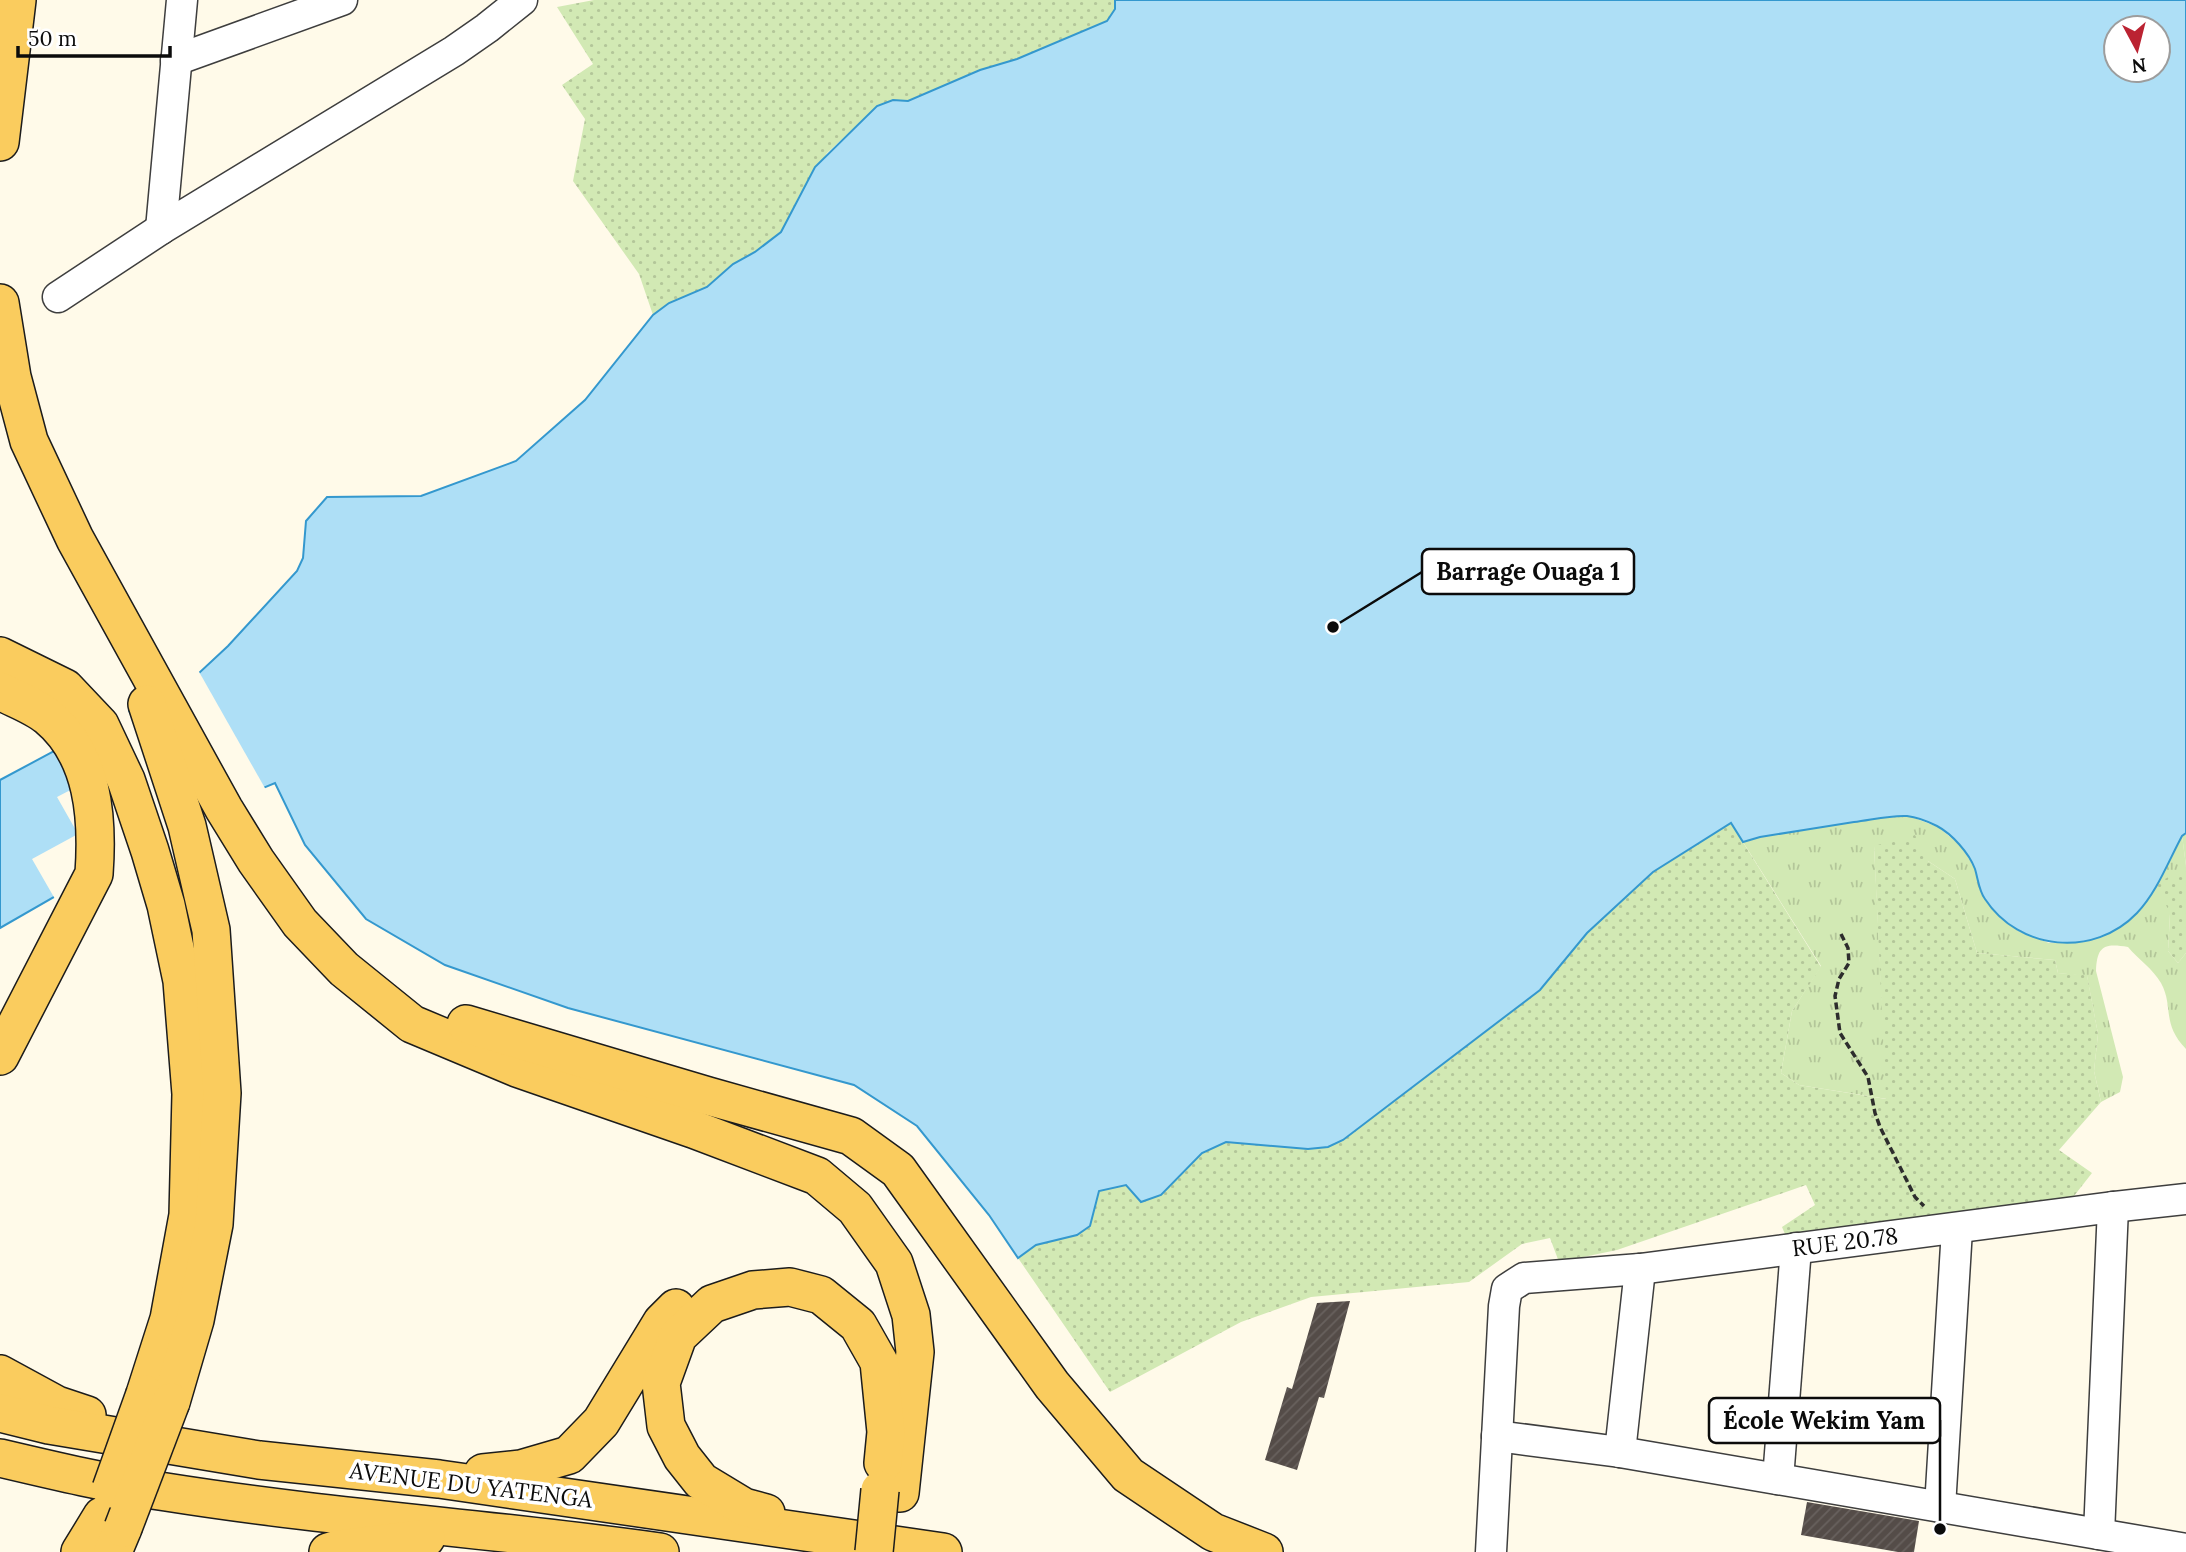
<svg xmlns="http://www.w3.org/2000/svg" width="2186" height="1552" font-family="Lora,serif">
  <style>
    .grass { fill: url(#grass-tufts) }
    .park { fill: url(#park-dots) }
    .water { fill: #aedff6; stroke: #3498ce; stroke-width: 2; fill-rule: evenodd }
    .pier { fill: #fffae9 }
    .building { fill: url(#building-hatch) }
    .lines { fill: none; stroke-linecap: round; stroke-linejoin: round }
    .minor-casing { stroke: #3e3e3e; stroke-width: 33 }
    .major-casing { stroke: #1c1c1c; stroke-width: 40 }
    .path { stroke: #2d2d2d; stroke-width: 3.5; stroke-dasharray: 7 3.5; stroke-linecap: butt }
    .minor { stroke: #fff; stroke-width: 30 }
    .major { stroke: #facc5e; stroke-width: 37 }
    .major-bridge-casing { stroke: #1c1c1c; stroke-width: 40; stroke-linecap: butt }
    .major-bridge { stroke: #facc5e; stroke-width: 37 }
    .labels { text-anchor: middle; stroke-width: 7; stroke-linejoin: round; paint-order: stroke }
    .street-label { font-size: 23px; fill: #0b0b0b; stroke: #fff }
    .leader { fill: none; stroke: #0b0b0b; stroke-width: 2.5 }
    .callout-dot { fill: #0b0b0b; stroke: #fff; stroke-width: 2.5 }
    .callout { fill: #fff; stroke: #0b0b0b; stroke-width: 2.5 }
    .callout-label { font-size: 24px; text-anchor: middle; font-weight: bold; fill: #0b0b0b }
  </style>
  <defs>
    <pattern id="grass-tufts" width="24" height="20" patternUnits="userSpaceOnUse" patternTransform="scale(1.75)"><rect width="24" height="20" fill="#d2e9b4"/><path d="M3 7l-1-3M5 7V3M7 7l1-3M15 17l-1-3M17 17v-4M19 17l1-3" fill="none" stroke="#b3c699"/></pattern>
    <pattern id="park-dots" width="8" height="8" patternUnits="userSpaceOnUse" patternTransform="scale(1.75)"><rect width="8" height="8" fill="#d2e9b4"/><path d="M2 2h.1M6 6h.1" fill="none" stroke="#b3c699" stroke-width="1.8" stroke-linecap="round"/></pattern>
    <pattern id="building-hatch" width="6" height="6" patternUnits="userSpaceOnUse" patternTransform="scale(1.75)"><rect width="6" height="6" fill="#544c48"/><path d="M-1 1l2-2M0 6l6-6M5 7l2-2" fill="none" stroke="#68615e"/></pattern>
  </defs>
  <rect width="100%" height="100%" fill="#fffae9"/>
  <!-- grass -->
  <path class="grass" d="M 1909,816 L 1938,827 L 1960,845 L 1974,867 L 1984,898 L 2000,918 L 2020,932 L 2049,943 L 2083,942 L 2115,930 L 2152,893 L 2182,835 L 2186,866 L 2170,914 L 2168,951 L 2178,963 L 2186,953 L 2186,1049 C 2161,1023 2174,1007 2161,983 C 2153,969 2138,959 2128,947 C 2104,943 2097,946 2096,971 L 2123,1077 L 2120,1092 L 2101,1102 L 2094,1071 L 2098,1034 L 2087,976 L 2058,973 L 2055,960 L 1977,953 L 1955,879 L 1928,861 L 1874,846 L 1887,1099 L 1799,1085 L 1781,1073 L 1792,1011 L 1821,966 L 1743,842 L 1760,837 L 1880,818 Z"/>
  <!-- park -->
  <g class="park">
    <polygon points="594,0 1115,0 1115,9 1108,21 1017,59 980,70 908,101 893,100 867,116 827,153 801,192 781,232 755,252 733,264 707,287 669,303 653,315 639,274 573,181 585,119 562,85 593,64 557,7"/>
    <polygon points="1731,823 1821,967 1792,1011 1781,1073 1799,1085 1886,1099 1874,846 1915,835 1928,861 1955,879 1977,953 2055,960 2058,973 2087,975 2098,1034 2094,1071 2101,1102 2059,1150 2092,1173 2063,1210 1788,1241 1782,1227 1815,1205 1806,1185 1617,1250 1559,1262 1550,1238 1522,1244 1469,1282 1311,1297 1241,1322 1110,1392 1018,1258 1036,1245 1077,1235 1099,1191 1126,1185 1141,1202 1161,1195 1202,1153 1226,1142 1308,1149 1473,1040 1540,990 1587,933 1653,872"/>
    <polygon points="2186,833 2186,953 2178,963 2168,951 2170,914 2157,884 2186,866 2182,835"/>
  </g>
  <!-- water -->
  <path class="water" d="M 1115,0 L 2186,0 L 2186,833 L 2182,836 C 2168,862 2157,892 2137,913 C 2094,958 2019,951 1985,899 C 1979,891 1978,879 1975,869 C 1969,853 1952,834 1937,826 C 1929,822 1916,817 1907,816 C 1890,815 1871,820 1854,822 C 1823,827 1791,832 1760,837 L 1743,842 L 1731,823 L 1653,872 L 1587,933 L 1540,990 L 1343,1140 L 1328,1147 L 1308,1149 L 1226,1142 L 1202,1153 L 1161,1195 L 1141,1202 L 1126,1185 L 1099,1191 L 1090,1226 L 1077,1235 L 1036,1245 L 1018,1258 L 989,1215 L 917,1126 L 854,1085 L 568,1008 L 445,965 L 366,919 L 305,845 L 275,783 L 239,798 L 122,858 L 0,928 L 0,780 L 198,674 L 228,646 L 297,571 L 303,558 L 306,521 L 327,497 L 421,496 L 516,461 L 585,400 L 653,315 L 669,303 L 707,287 L 733,264 L 755,252 L 781,232 L 815,167 L 877,106 L 893,100 L 908,101 L 980,70 L 1017,59 L 1107,21 L 1115,9 ZM 2116,28 L 2158,28 L 2158,70 L 2116,70 Z"/>
  <!-- pier -->
  <g class="pier">
    <polygon points="198,670 266,790 180,832 138,702"/>
    <polygon points="127,708 174,834 55,899 32,859 78,834 57,797 80,785 59,744"/>
  </g>
  <!-- building -->
  <g class="building">
    <polygon points="1350,1301 1324,1398 1319,1397 1297,1470 1265,1460 1287,1387 1292,1389 1317,1303"/>
    <polygon points="1807,1502 1919,1521 1914,1552 1898,1552 1801,1535"/>
  </g>
  <g class="lines">
    <defs>
      <g id="minor">
        <polyline points="176,60 342,0"/>
        <polyline points="161,229 182,0"/>
        <polyline points="58,297 161,229 454,51 487,28 522,0"/>
        <polyline points="1497,1436 1620,1452 2186,1549"/>
        <polyline points="1620,1452 1640,1269"/>
        <polyline points="1778,1479 1796,1248"/>
        <polyline points="1940,1507 1957,1229"/>
        <polyline points="2099,1534 2113,1207"/>
        <polyline points="1491,1552 1504,1306 1507,1289 1524,1278 1640,1269 2113,1207 2186,1199"/>
      </g>
      <g id="major">
        <polyline points="0,142 17,0"/>
        <polyline points="0,303 12,377 29,441 75,539 224,809 256,861 300,923 344,969 412,1024 517,1068 693,1129 817,1176 855,1208 894,1263 911,1315 915,1352 900,1493"/>
        <polyline points="0,656 65,688 100,725 126,780 150,851 166,905 182,981 191,1094 188,1215 169,1319 145,1394"/>
        <path d="M 0,691 C 15,699 35,706 48,717 C 94,755 98,819 94,874 L 0,1056"/>
        <polyline points="147,704 187,826 211,930 222,1093 214,1224 195,1320 171,1402"/>
        <polyline points="466,1024 708,1096 851,1136 898,1170 1052,1385 1128,1475 1213,1532 1264,1552"/>
        <polyline points="0,1374 57,1405 87,1415"/>
        <polyline points="0,1413 49,1425 259,1460 439,1479 943,1552"/>
        <path d="M 0,1458 C 55,1471 110,1484 166,1492 C 330,1518 496,1529 660,1552"/>
        <polyline points="483,1473 521,1469 569,1455 601,1422 662,1322 676,1308"/>
        <polyline points="766,1513 744,1507 701,1481 682,1457 666,1426 661,1383 678,1336 712,1304 753,1290 790,1287 821,1295 858,1325 879,1362 886,1432 883,1463"/>
        <polyline points="80,1552 102,1516"/>
        <polyline points="113,1552 123,1528"/>
        <polyline points="328,1552 338,1549 426,1538"/>
      </g>
    </defs>
    <!-- minor casing -->
    <use href="#minor" class="minor-casing"/>
    <!-- major casing -->
    <use href="#major" class="major-casing"/>
    <!-- path -->
    <polyline class="path" points="1841,934 1848,948 1849,963 1839,979 1835,996 1840,1033 1868,1077 1875,1113 1880,1127 1915,1197 1924,1206"/>
    <!-- minor -->
    <use href="#minor" class="minor"/>
    <!-- major -->
    <use href="#major" class="major"/>
    <defs>
      <g id="major-bridge">
        <polyline points="111,1489 145,1394"/>
        <polyline points="123,1528 171,1402"/>
        <polyline points="874,1552 880,1490"/>
      </g>
    </defs>
    <!-- major-bridge casing -->
    <use href="#major-bridge" class="major-bridge-casing"/>
    <!-- major-bridge -->
    <use href="#major-bridge" class="major-bridge"/>
  </g>
  <g class="labels">
    <!-- street labels -->
    <g class="street-label">
      <text transform="translate(1845 1242) rotate(-7)" y="8">RUE 20.78</text>
      <text transform="translate(471 1485) rotate(7)" y="8">AVENUE DU YATENGA</text>
    </g>
  </g>
  <!-- callouts -->
  <path class="leader" d="M1333 627L1422 572M1940 1529L1940 1420"/>
  <g class="callout-dot">
    <circle cx="1333" cy="627" r="7"/>
    <circle cx="1940" cy="1529" r="7"/>
  </g>
  <g class="callout">
    <rect x="1422" y="549" width="212" height="45" rx="7"/>
    <rect x="1709" y="1398" width="231" height="45" rx="7"/>
  </g>
  <g class="callout-label">
    <text x="1528" y="580">Barrage Ouaga 1</text>
    <text x="1824" y="1429">École Wekim Yam</text>
  </g>
  <!-- north arrow -->
  <g transform="translate(2137 49) rotate(173)"><circle r="33" fill="#ffffff" stroke="#9d9d9d" stroke-width="2"/>
  <path d="M0-5L12 26L0 18L-12 26Z" fill="#bb2332"/>
  <text y="-10" font-size="19" font-weight="bold" text-anchor="middle" fill="#0b0b0b">N</text>
  </g>
  <!-- scale -->
  <path d="M18 46v10h152v-10" fill="none" stroke="#0b0b0b" stroke-width="3.5"/>
  <text x="28" y="46" font-size="21" fill="#0b0b0b" stroke="#ffffff" stroke-width="5" paint-order="stroke">50 m</text>
</svg>
